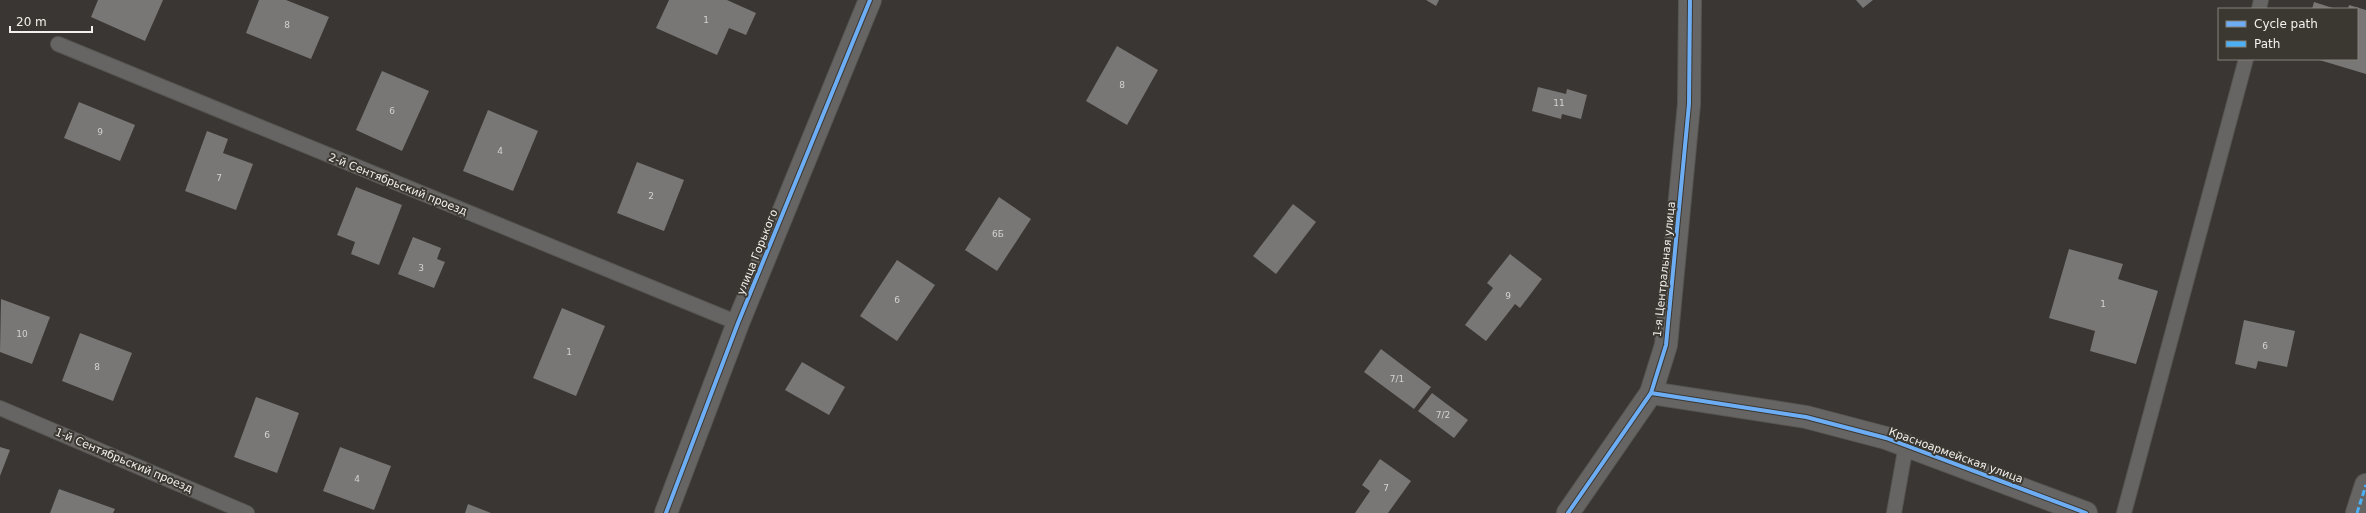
<svg xmlns="http://www.w3.org/2000/svg" width="2366" height="513" font-family="'DejaVu Sans',sans-serif">
  <style>
    .building { fill: #797775 }
    .lines { fill: none; stroke-linecap: round; stroke-linejoin: round }
    .service-casing { stroke: #575552; stroke-width: 16 }
    .minor-casing { stroke: #575552; stroke-width: 24 }
    .service { stroke: #666563; stroke-width: 14 }
    .minor { stroke: #666563; stroke-width: 22 }
    .quiet { stroke: #4cb0f7; stroke-width: 3; stroke-dasharray: 6 3; stroke-linecap: butt }
    .cycleway-casing { stroke: #3b3731; stroke-width: 6 }
    .cycleway { stroke: #6dadf4; stroke-width: 4 }
    .labels { text-anchor: middle; stroke-width: 4; stroke-linejoin: round; paint-order: stroke }
    .number-label { font-size: 9px; fill: #d4d2cf }
    .street-label { font-size: 11px; fill: #f3f0ed; stroke: #3b3731 }
  </style>
  <rect width="100%" height="100%" fill="#393633"/>
  <!-- building -->
  <g class="building">
    <polygon points="98,0 163,0 145,41 91,17"/>
    <polygon points="259,0 286,0 329,17 311,59 246,33"/>
    <polygon points="669,0 727,0 756,13 746,35 729,28 717,55 656,28"/>
    <polygon points="1426,0 1439,0 1436,6"/>
    <polygon points="1856,0 1873,0 1863,8"/>
    <polygon points="2314,2 2336,9 2312,9"/>
    <polygon points="2349,5 2366,10 2366,74 2316,59 2357,59 2357,9 2348,9"/>
    <polygon points="1117,46 1158,70 1127,125 1086,101"/>
    <polygon points="382,71 429,91 402,151 356,130"/>
    <polygon points="1538,87 1566,94 1567,89 1587,95 1581,119 1562,114 1561,119 1532,111"/>
    <polygon points="79,102 135,125 120,161 64,138"/>
    <polygon points="488,110 538,131 513,191 463,171"/>
    <polygon points="207,131 228,139 223,153 253,164 236,210 185,191"/>
    <polygon points="637,162 684,180 664,231 617,213"/>
    <polygon points="356,187 402,205 379,265 351,254 355,242 337,235"/>
    <polygon points="999,197 1031,219 997,271 965,250"/>
    <polygon points="1293,204 1316,222 1276,274 1253,256"/>
    <polygon points="413,237 441,248 437,259 445,262 434,288 398,274"/>
    <polygon points="2069,249 2123,264 2118,279 2158,291 2136,364 2090,351 2095,331 2049,318"/>
    <polygon points="1510,254 1542,279 1520,308 1515,304 1486,341 1465,325 1493,288 1487,283"/>
    <polygon points="897,260 935,285 897,341 860,316"/>
    <polygon points="1,299 50,317 32,364 0,352"/>
    <polygon points="562,308 605,326 576,396 533,378"/>
    <polygon points="2244,320 2295,331 2287,367 2258,361 2256,369 2235,364"/>
    <polygon points="80,333 132,353 113,401 62,381"/>
    <polygon points="1381,349 1431,387 1414,409 1364,372"/>
    <polygon points="802,362 845,387 829,415 785,390"/>
    <polygon points="1432,393 1468,420 1454,438 1418,411"/>
    <polygon points="256,397 299,413 277,473 234,457"/>
    <polygon points="0,447 10,450 0,476"/>
    <polygon points="340,447 391,466 374,510 323,491"/>
    <polygon points="1380,459 1411,481 1388,513 1355,513 1370,491 1362,485"/>
    <polygon points="59,489 115,509 113,513 50,513"/>
    <polygon points="468,504 491,513 465,513"/>
  </g>
  <g class="lines">
    <defs>
      <g id="service">
        <polyline points="2259,9 2261,0"/>
        <polyline points="58,44 738,323"/>
        <polyline points="0,408 247,513"/>
        <polyline points="1894,513 1906,445"/>
        <polyline points="2124,513 2246,59"/>
      </g>
      <g id="minor">
        <polyline points="1651,393 1806,417 1886,438 2086,513"/>
        <polyline points="666,513 738,323 870,0"/>
        <polyline points="1568,513 1651,393 1666,345 1689,104 1690,0"/>
        <polyline points="2357,513 2366,485"/>
      </g>
    </defs>
    <!-- service casing -->
    <use href="#service" class="service-casing"/>
    <!-- minor casing -->
    <use href="#minor" class="minor-casing"/>
    <!-- service -->
    <use href="#service" class="service"/>
    <!-- minor -->
    <use href="#minor" class="minor"/>
    <!-- quiet -->
    <polyline class="quiet" points="2357,513 2366,485"/>
    <defs>
      <g id="cycleway">
        <polyline points="1651,393 1806,417 1886,438 2086,513"/>
        <polyline points="666,513 738,323 870,0"/>
        <polyline points="1568,513 1651,393 1666,345 1689,104 1690,0"/>
      </g>
    </defs>
    <!-- cycleway casing -->
    <use href="#cycleway" class="cycleway-casing"/>
    <!-- cycleway -->
    <use href="#cycleway" class="cycleway"/>
  </g>
  <g class="labels">
    <!-- number labels -->
    <g class="number-label">
      <text x="706" y="23">1</text>
      <text x="287" y="28">8</text>
      <text x="1122" y="88">8</text>
      <text x="1559" y="106">11</text>
      <text x="392" y="114">6</text>
      <text x="100" y="135">9</text>
      <text x="500" y="154">4</text>
      <text x="219" y="181">7</text>
      <text x="651" y="199">2</text>
      <text x="998" y="237">6Б</text>
      <text x="421" y="271">3</text>
      <text x="1508" y="299">9</text>
      <text x="897" y="303">6</text>
      <text x="2103" y="307">1</text>
      <text x="22" y="337">10</text>
      <text x="2265" y="349">6</text>
      <text x="569" y="355">1</text>
      <text x="97" y="370">8</text>
      <text x="1397" y="382">7/1</text>
      <text x="1443" y="418">7/2</text>
      <text x="267" y="438">6</text>
      <text x="357" y="482">4</text>
      <text x="1386" y="491">7</text>
    </g>
    <!-- street labels -->
    <g class="street-label">
      <text transform="translate(398 184) rotate(22)" y="4">2-й Сентябрьский проезд</text>
      <text transform="translate(757 252) rotate(-68)" y="4">улица Горького</text>
      <text transform="translate(1664 269) rotate(-84)" y="4">1-я Центральная улица</text>
      <text transform="translate(1956 455) rotate(20)" y="4">Красноармейская улица</text>
      <text transform="translate(124 460) rotate(23)" y="4">1-й Сентябрьский проезд</text>
    </g>
  </g>
  <!-- legend -->
  <rect x="2218" y="8" width="140" height="52" fill="#3b3731" stroke="#85817c"/>
  <rect x="2226" y="21" width="20" height="6" fill="#6dadf4" stroke="#85817c"/>
  <text x="2254" y="28" font-size="12" fill="#f3f0ed">Cycle path</text>
  <rect x="2226" y="41" width="20" height="6" fill="#4cb0f7" stroke="#85817c"/>
  <text x="2254" y="48" font-size="12" fill="#f3f0ed">Path</text>
  <!-- scale -->
  <path d="M10 26v6h82v-6" fill="none" stroke="#f3f0ed" stroke-width="2"/>
  <text x="16" y="26" font-size="12" fill="#f3f0ed" stroke="#3b3731" stroke-width="3" paint-order="stroke">20 m</text>
</svg>
